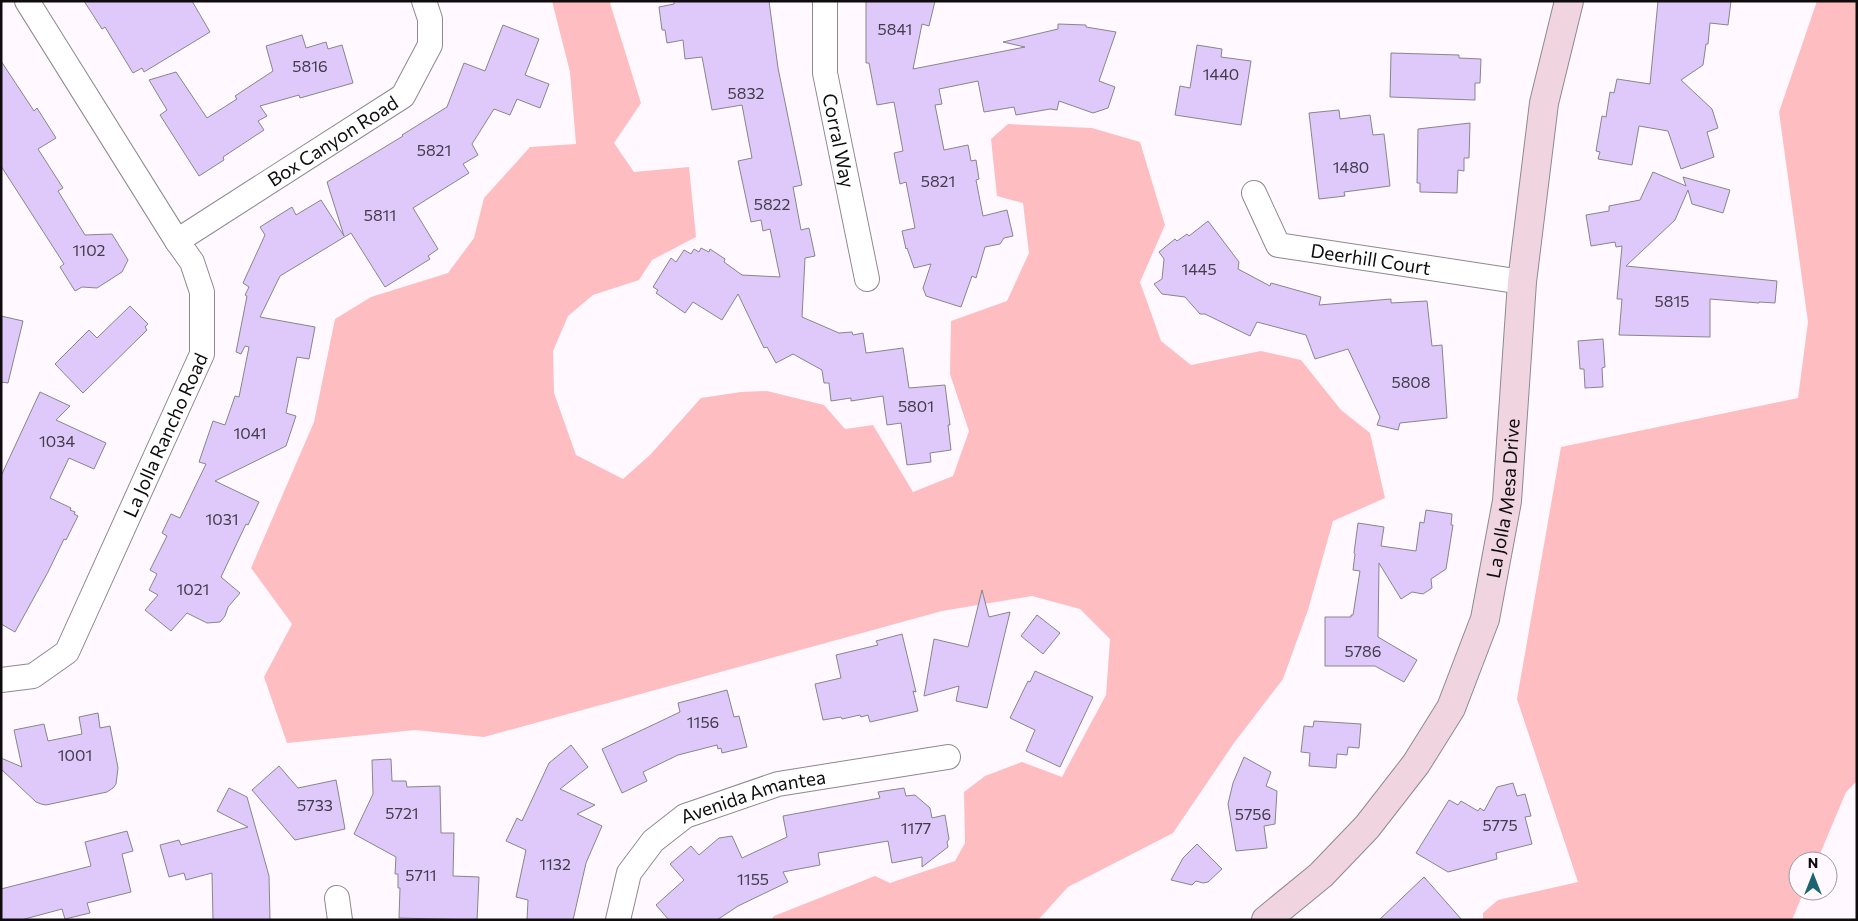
<svg xmlns="http://www.w3.org/2000/svg" width="1858" height="921" font-family="Commissioner,sans-serif">
  <style>
    .green { fill: #febdc1 }
    .building { fill: #dfc9fb; stroke: #88858c }
    .lines { fill: none; stroke-linecap: round; stroke-linejoin: round }
    .street-casing { stroke: #8f898e; stroke-width: 26 }
    .secondary-casing { stroke: #8f898e; stroke-width: 30 }
    .street { stroke: #fff; stroke-width: 24 }
    .secondary { stroke: #f0d5e1; stroke-width: 28 }
    .labels { text-anchor: middle; stroke-width: 4; stroke-linejoin: round; paint-order: stroke }
    .number-label { font-size: 16px; fill: #423b48 }
    .street-label { font-size: 19px; fill: #0e0c0d; stroke: #fff8fe }
  </style>
  <rect width="100%" height="100%" fill="#fff8fe"/>
  <!-- green -->
  <g class="green">
    <polygon points="552,1 612,1 610,3 641,103 614,143 634,172 689,167 696,237 652,260 639,280 593,295 568,316 553,351 554,393 576,455 623,479 650,455 701,398 741,392 767,391 824,405 845,429 873,425 913,492 953,476 969,431 950,374 951,321 1007,301 1029,253 1023,203 997,196 991,139 1008,124 1092,128 1140,142 1165,225 1140,282 1161,341 1191,365 1261,351 1301,360 1341,410 1370,433 1385,498 1333,521 1308,610 1283,679 1234,743 1173,833 1068,887 1038,920 771,920 774,916 875,876 890,883 955,861 965,843 964,792 985,776 1022,762 1062,777 1106,695 1110,639 1080,609 1032,596 942,611 484,737 415,730 287,743 264,677 292,624 251,568 314,422 335,319 371,297 448,273 474,238 484,198 530,147 576,144 570,72"/>
    <polygon points="1817,1 1857,1 1857,781 1846,792 1817,861 1798,861 1798,891 1804,891 1792,920 1483,920 1483,913 1498,900 1578,882 1517,699 1561,447 1798,398 1808,322 1779,112"/>
  </g>
  <!-- building -->
  <g class="building">
    <polygon points="84,1 192,1 210,32 144,72 142,68 133,73 105,27 102,29"/>
    <polygon points="674,1 769,1 778,68 802,185 793,187 801,230 809,228 815,256 805,258 802,317 839,333 852,332 853,335 863,333 866,353 903,348 909,388 945,385 950,425 948,425 951,450 930,453 931,462 907,465 901,423 887,425 883,396 851,401 851,398 831,401 829,383 824,383 822,370 793,354 776,363 767,347 764,348 738,294 722,320 693,302 685,313 656,293 658,290 653,287 671,258 676,262 684,250 691,254 694,249 699,252 701,248 709,252 710,249 725,259 724,262 742,275 780,277 770,229 763,231 761,220 751,222 738,161 752,158 742,105 712,110 702,57 685,59 683,40 667,43 665,30 662,30 659,7 674,4"/>
    <polygon points="866,1 935,1 929,26 922,24 913,69 1025,47 1003,42 1058,29 1058,24 1086,25 1086,27 1116,32 1099,81 1115,87 1108,108 1093,113 1059,101 1057,110 1050,109 1016,115 1014,107 984,112 978,81 939,89 942,104 935,105 944,150 968,145 971,161 976,160 979,179 976,180 983,216 1007,210 1013,236 1004,238 1000,244 985,247 976,278 972,276 961,307 926,296 923,288 931,264 914,268 907,248 906,249 902,231 915,228 906,182 900,184 894,153 903,151 894,102 877,105 869,63 866,63"/>
    <polygon points="1658,1 1731,1 1728,25 1710,23 1708,44 1706,44 1703,65 1681,80 1712,109 1718,128 1707,132 1714,157 1681,169 1668,131 1639,126 1632,165 1598,159 1600,152 1596,151 1602,116 1606,117 1610,92 1614,93 1617,79 1650,84"/>
    <polygon points="503,25 539,39 525,75 549,84 540,108 517,99 510,115 494,109 472,144 478,155 463,164 469,173 413,208 438,249 428,256 430,259 385,287 351,233 280,276 260,317 315,327 309,359 297,357 286,413 296,416 286,446 215,481 259,502 248,525 246,524 221,577 240,593 228,607 225,616 220,622 207,623 187,613 171,631 145,610 158,595 149,590 157,574 150,570 167,536 162,533 171,514 180,518 206,464 199,462 213,421 225,425 235,396 239,397 249,347 245,346 241,354 236,352 247,296 245,295 249,287 243,283 265,235 260,227 292,207 296,215 321,200 344,236 327,182 403,136 402,135 447,107 464,63 485,71"/>
    <polygon points="302,35 306,48 326,42 328,49 342,45 353,83 300,98 299,95 260,106 267,116 258,121 264,130 223,157 224,160 199,176 160,115 167,110 149,80 176,72 207,118 237,99 235,96 273,71 266,46"/>
    <polygon points="1197,45 1222,49 1221,57 1251,61 1241,125 1175,115 1180,86 1190,88"/>
    <polygon points="1391,53 1459,55 1459,58 1481,59 1480,83 1475,83 1475,100 1390,97"/>
    <polygon points="1,61 34,111 37,108 56,138 38,149 63,188 58,191 85,235 112,234 128,260 122,272 97,288 82,287 75,291 60,267 64,264 1,166"/>
    <polygon points="1339,110 1340,119 1370,115 1373,135 1384,134 1390,186 1344,192 1345,196 1319,199 1309,113"/>
    <polygon points="1470,123 1469,158 1464,158 1464,171 1458,170 1457,193 1420,192 1420,183 1417,183 1418,129"/>
    <polygon points="1653,172 1686,186 1683,177 1730,190 1723,213 1692,204 1688,190 1675,220 1626,266 1777,281 1775,303 1759,302 1759,303 1710,299 1710,337 1619,335 1622,299 1617,299 1622,246 1616,247 1615,242 1591,246 1586,215 1609,211 1609,206 1640,200"/>
    <polygon points="1208,221 1239,262 1238,269 1270,286 1271,283 1321,297 1319,305 1391,299 1391,303 1427,301 1432,346 1442,345 1447,418 1400,423 1398,430 1377,425 1380,417 1348,349 1315,359 1306,335 1257,322 1250,336 1205,314 1200,314 1185,297 1162,294 1154,284 1162,279 1164,259 1159,252 1175,239 1177,241 1187,234 1189,236"/>
    <polygon points="130,306 148,324 145,327 147,330 83,393 55,364 89,330 97,338"/>
    <polygon points="1,316 23,321 8,383 1,382"/>
    <polygon points="1603,339 1605,367 1602,368 1603,387 1585,388 1584,369 1580,369 1578,341"/>
    <polygon points="40,392 70,406 56,420 106,443 94,469 69,458 50,498 71,508 70,510 75,512 74,514 78,516 66,540 64,539 48,572 15,632 1,624 1,476"/>
    <polygon points="1426,510 1452,514 1451,525 1453,525 1446,569 1431,579 1432,588 1423,594 1412,592 1401,599 1379,563 1378,637 1417,660 1404,682 1375,666 1325,666 1325,617 1351,617 1351,615 1353,615 1360,571 1353,570 1355,554 1354,553 1358,523 1384,527 1381,546 1416,551 1420,522 1424,523"/>
    <polygon points="982,590 989,617 1010,612 987,708 956,701 959,686 924,696 934,639 968,647"/>
    <polygon points="1037,615 1060,633 1043,654 1021,636"/>
    <polygon points="902,634 916,692 913,691 918,711 870,722 868,715 861,717 860,715 842,719 841,717 823,720 815,684 841,678 836,655 878,645 876,641"/>
    <polygon points="1035,671 1093,697 1060,767 1026,751 1035,730 1010,718 1028,681 1030,682"/>
    <polygon points="727,690 734,717 739,716 747,747 722,753 721,748 718,749 717,745 678,755 643,772 647,781 622,793 602,749 680,712 678,703"/>
    <polygon points="98,713 100,728 110,726 118,768 116,784 113,788 107,792 46,805 41,804 36,802 1,769 1,758 22,767 14,730 44,724 48,741 82,734 79,717"/>
    <polygon points="1314,721 1361,724 1359,748 1348,747 1347,755 1337,754 1336,768 1309,766 1310,753 1301,752 1304,726 1313,727"/>
    <polygon points="571,745 588,767 560,789 595,805 577,814 602,826 586,863 573,920 527,920 528,900 516,897 526,850 506,841 517,818 522,821 549,763"/>
    <polygon points="1244,757 1271,772 1266,786 1277,791 1275,824 1264,826 1267,848 1236,851 1228,804 1233,783"/>
    <polygon points="391,759 392,781 406,781 407,787 440,786 441,833 454,833 453,876 479,877 477,920 399,918 400,888 398,888 398,874 395,874 396,857 354,834 373,794 372,760"/>
    <polygon points="279,766 298,788 336,780 345,829 295,840 252,790"/>
    <polygon points="1513,783 1517,796 1525,794 1531,816 1525,817 1532,844 1496,853 1497,859 1448,872 1416,853 1449,800 1458,805 1461,801 1478,811 1480,808 1484,811 1497,787"/>
    <polygon points="229,788 247,797 269,876 270,920 213,920 212,873 186,880 184,873 169,877 160,845 179,840 181,845 248,827 217,811"/>
    <polygon points="904,788 906,796 915,795 930,808 932,818 945,815 949,839 947,842 948,847 922,867 922,857 892,863 888,841 818,853 820,865 783,872 788,882 738,906 717,920 669,920 656,905 684,880 670,864 691,846 699,855 719,838 732,836 742,858 787,837 783,816 880,798 878,792"/>
    <polygon points="127,831 133,851 122,854 131,892 87,903 90,913 65,919 62,909 21,920 1,920 1,889 91,866 85,842"/>
    <polygon points="1197,844 1222,869 1208,882 1203,883 1196,881 1192,885 1171,880 1183,858"/>
    <polygon points="1424,877 1462,920 1379,920"/>
  </g>
  <g class="lines">
    <defs>
      <g id="street">
        <path id="s1" d="M 825,1 L 825,73 L 867,279"/>
        <path id="s2" d="M 1254,193 L 1278,245 L 1522,282"/>
        <path id="s3" d="M 177,241 L 403,96 L 430,45 L 430,19 L 424,1"/>
        <path id="s4" d="M 1,680 L 33,676 L 67,652 L 202,354 L 202,292 L 192,262 L 177,241 L 27,1"/>
        <polyline points="337,898 340,920"/>
        <path id="s5" d="M 618,920 L 629,873 L 653,841 L 685,816 L 778,784 L 948,757"/>
      </g>
      <g id="secondary">
        <path id="s6" d="M 1266,920 L 1321,875 L 1367,827 L 1416,764 L 1451,708 L 1485,619 L 1507,501 L 1522,282 L 1544,103 L 1569,1"/>
      </g>
    </defs>
    <!-- street casing -->
    <use href="#street" class="street-casing"/>
    <!-- secondary casing -->
    <use href="#secondary" class="secondary-casing"/>
    <!-- street -->
    <use href="#street" class="street"/>
    <!-- secondary -->
    <use href="#secondary" class="secondary"/>
  </g>
  <g class="labels">
    <!-- number labels -->
    <g class="number-label">
      <text x="895" y="35">5841</text>
      <text x="310" y="72">5816</text>
      <text x="1221" y="80">1440</text>
      <text x="746" y="99">5832</text>
      <text x="434" y="156">5821</text>
      <text x="1351" y="173">1480</text>
      <text x="938" y="187">5821</text>
      <text x="772" y="210">5822</text>
      <text x="380" y="221">5811</text>
      <text x="89" y="256">1102</text>
      <text x="1199" y="275">1445</text>
      <text x="1672" y="307">5815</text>
      <text x="1411" y="388">5808</text>
      <text x="916" y="412">5801</text>
      <text x="250" y="439">1041</text>
      <text x="57" y="447">1034</text>
      <text x="222" y="525">1031</text>
      <text x="193" y="595">1021</text>
      <text x="1363" y="657">5786</text>
      <text x="703" y="728">1156</text>
      <text x="75" y="761">1001</text>
      <text x="315" y="811">5733</text>
      <text x="402" y="819">5721</text>
      <text x="1253" y="820">5756</text>
      <text x="1500" y="831">5775</text>
      <text x="916" y="834">1177</text>
      <text x="555" y="870">1132</text>
      <text x="421" y="881">5711</text>
      <text x="753" y="885">1155</text>
    </g>
    <!-- street labels -->
    <g class="street-label">
      <text dy="7" stroke="none"><textPath href="#s3" startOffset="185">Box Canyon Road</textPath></text>
      <text dy="7" stroke="none"><textPath href="#s1" startOffset="141">Corral Way</textPath></text>
      <text dy="7" stroke="none"><textPath href="#s2" startOffset="151">Deerhill Court</textPath></text>
      <text dy="7" stroke="none"><textPath href="#s4" startOffset="312">La Jolla Rancho Road</textPath></text>
      <text dy="7" stroke="none"><textPath href="#s6" startOffset="501">La Jolla Mesa Drive</textPath></text>
      <text dy="7" stroke="none"><textPath href="#s5" startOffset="200">Avenida Amantea</textPath></text>
    </g>
  </g>
  <!-- border -->
  <rect width="1858" height="921" fill="none" stroke="#0e0c0d" stroke-width="5"/>
  <!-- north arrow -->
  <g transform="translate(1813 876)"><circle r="24" fill="#fff8fe" stroke="#9f9a9e"/>
  <path d="M0-4L9 19L0 12L-9 19Z" fill="#1b6572"/>
  <text y="-8" font-size="14" font-weight="bold" text-anchor="middle" fill="#0e0c0d">N</text>
  </g>
</svg>
